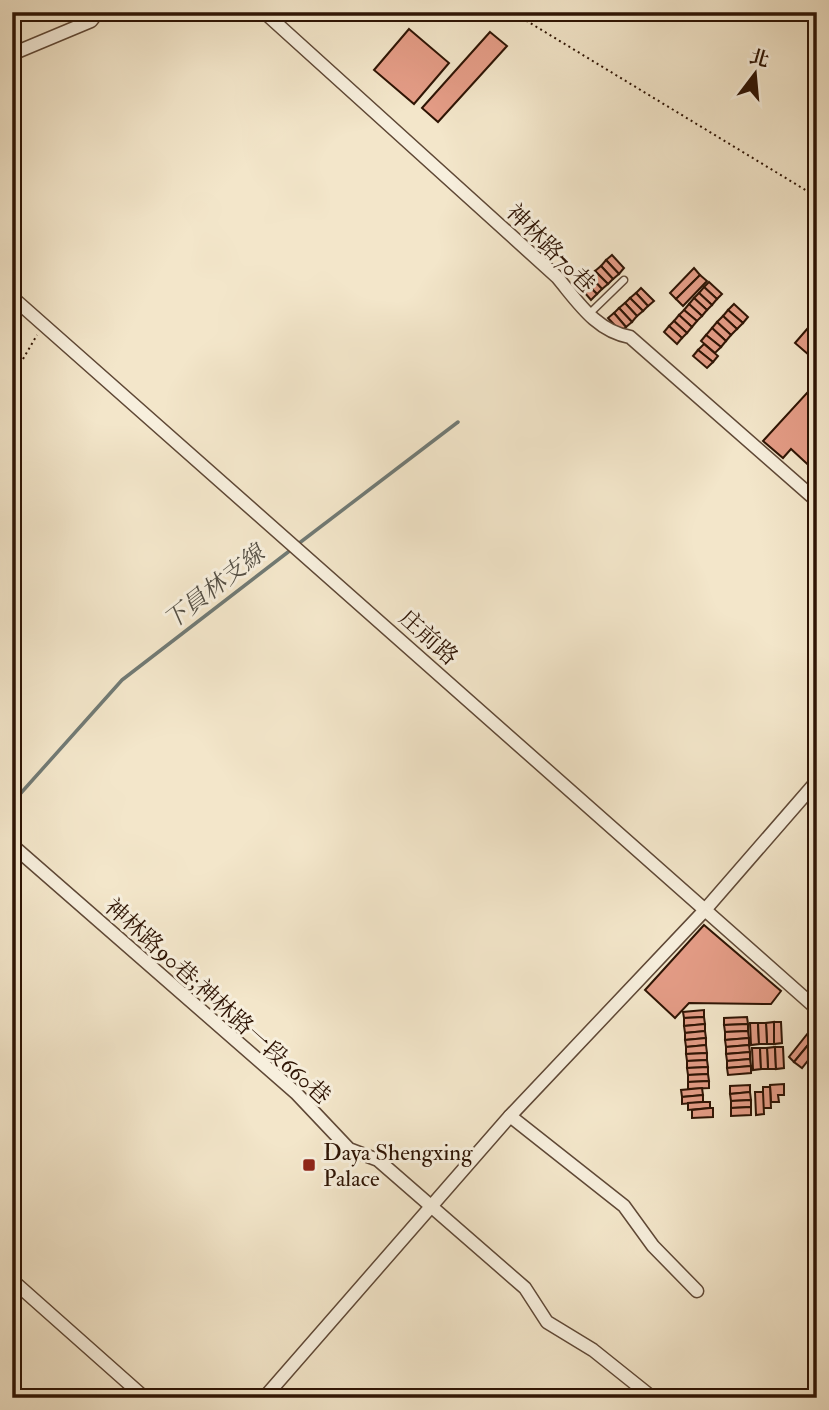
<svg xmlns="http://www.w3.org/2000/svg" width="829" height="1410" font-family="'IM FELL Double Pica','Noto Serif TC',serif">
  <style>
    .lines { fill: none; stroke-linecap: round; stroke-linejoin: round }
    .stream { stroke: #717a74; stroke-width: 3.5 }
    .building { fill: #e49c86; stroke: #2e1404; stroke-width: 2 }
    .service-casing { stroke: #5f4836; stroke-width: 9 }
    .minor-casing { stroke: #5f4836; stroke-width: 15 }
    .path { stroke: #2e1404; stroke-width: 2; stroke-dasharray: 2 3.5; stroke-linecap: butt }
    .service { stroke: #f7efdd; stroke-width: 6 }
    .minor { stroke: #f7efdd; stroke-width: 12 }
    .poi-dot { fill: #8f2418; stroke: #f7efdd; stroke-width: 2.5 }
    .labels { text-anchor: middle; stroke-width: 6; stroke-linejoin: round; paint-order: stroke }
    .street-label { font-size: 23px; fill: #2e1404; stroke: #f7efdd }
    .poi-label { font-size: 23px; fill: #2e1404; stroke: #f7efdd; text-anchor: start }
    .water-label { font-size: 24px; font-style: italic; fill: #555045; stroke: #f7efdd }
  </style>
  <rect width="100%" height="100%" fill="#f3e6ca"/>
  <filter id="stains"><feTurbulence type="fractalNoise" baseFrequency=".00286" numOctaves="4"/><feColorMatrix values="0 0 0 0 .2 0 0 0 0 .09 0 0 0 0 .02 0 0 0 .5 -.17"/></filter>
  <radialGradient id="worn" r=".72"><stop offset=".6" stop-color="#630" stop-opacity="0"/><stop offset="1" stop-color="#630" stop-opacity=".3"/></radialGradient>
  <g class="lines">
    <!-- stream -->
    <g class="stream">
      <polyline points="298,544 458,422"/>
      <polyline points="12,803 122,680 292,549"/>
    </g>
  </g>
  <!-- building -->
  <g class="building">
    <polygon points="409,29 449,63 414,104 374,70"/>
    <polygon points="490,32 507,46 438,122 422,108"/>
    <polygon points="612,255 624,268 619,274 606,260"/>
    <polygon points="606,260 619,274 613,279 601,266"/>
    <polygon points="601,266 613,279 608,284 595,271"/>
    <polygon points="694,268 700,275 676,299 670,293"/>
    <polygon points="595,271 608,284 602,289 590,276"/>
    <polygon points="700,275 707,281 683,306 676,299"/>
    <polygon points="590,276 602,289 597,294 584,281"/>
    <polygon points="584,281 597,294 591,300 579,286"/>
    <polygon points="709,282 722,294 717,299 704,287"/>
    <polygon points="704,287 717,299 712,305 699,293"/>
    <polygon points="641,288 654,301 648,306 636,293"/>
    <polygon points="636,293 648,306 643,311 630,298"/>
    <polygon points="699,293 712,305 707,310 694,298"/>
    <polygon points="630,298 643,311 637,316 625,303"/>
    <polygon points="694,298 707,310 702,316 689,304"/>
    <polygon points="625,303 637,316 632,322 619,308"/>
    <polygon points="689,304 702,316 697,321 684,310"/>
    <polygon points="734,304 748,317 743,323 728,310"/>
    <polygon points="619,308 632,322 626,327 614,313"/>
    <polygon points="684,310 697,321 692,327 679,315"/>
    <polygon points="728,310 743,323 737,329 723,316"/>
    <polygon points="614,313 626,327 621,332 608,318"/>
    <polygon points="679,315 692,327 687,333 674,321"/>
    <polygon points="723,316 737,329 731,335 717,322"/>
    <polygon points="674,321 687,333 682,338 669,326"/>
    <polygon points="814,321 817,324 816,361 795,343"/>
    <polygon points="717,322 731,335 726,341 712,328"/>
    <polygon points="669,326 682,338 677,344 664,332"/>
    <polygon points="712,328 726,341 721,347 706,335"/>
    <polygon points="706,335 721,347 715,353 701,341"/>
    <polygon points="704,344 718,356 713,362 698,350"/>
    <polygon points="698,350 713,362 707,368 693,356"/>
    <polygon points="817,382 817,473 791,449 783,458 763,441"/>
    <polygon points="704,925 781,991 771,1004 689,1003 675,1018 645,990"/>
    <polygon points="704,1010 704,1017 684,1018 683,1012"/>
    <polygon points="704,1017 705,1024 684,1026 684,1018"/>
    <polygon points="747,1017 748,1024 724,1025 724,1018"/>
    <polygon points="774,1022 774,1044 767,1044 766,1023"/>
    <polygon points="774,1022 781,1022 782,1043 774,1044"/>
    <polygon points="750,1023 758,1023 759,1044 751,1045"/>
    <polygon points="758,1023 766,1023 767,1044 759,1044"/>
    <polygon points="705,1024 705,1031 685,1033 684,1026"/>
    <polygon points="748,1024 748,1031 725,1032 724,1025"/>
    <polygon points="812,1028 817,1034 794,1062 789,1057"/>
    <polygon points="705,1031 706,1038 685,1040 685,1033"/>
    <polygon points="748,1031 749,1038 725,1040 725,1032"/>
    <polygon points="817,1034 817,1049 802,1068 794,1062"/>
    <polygon points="706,1038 706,1045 686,1047 685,1040"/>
    <polygon points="749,1038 749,1045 726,1047 725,1040"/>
    <polygon points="706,1045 707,1053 686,1054 686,1047"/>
    <polygon points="749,1045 750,1052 726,1054 726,1047"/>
    <polygon points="775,1047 776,1069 768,1069 767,1048"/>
    <polygon points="775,1047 783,1047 784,1068 776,1069"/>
    <polygon points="752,1048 760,1048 761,1069 753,1070"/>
    <polygon points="760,1048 767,1048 768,1069 761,1069"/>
    <polygon points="750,1052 750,1059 727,1061 726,1054"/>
    <polygon points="707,1053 707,1060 687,1061 686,1054"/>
    <polygon points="750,1059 751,1066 727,1068 727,1061"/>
    <polygon points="707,1060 708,1067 687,1068 687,1061"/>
    <polygon points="751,1066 751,1073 728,1075 727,1068"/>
    <polygon points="708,1067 708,1074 688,1075 687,1068"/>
    <polygon points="708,1074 709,1081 688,1082 688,1075"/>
    <polygon points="709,1081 709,1088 688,1089 688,1082"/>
    <polygon points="784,1084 784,1095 778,1095 779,1102 771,1102 770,1085"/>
    <polygon points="750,1085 750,1092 730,1094 730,1086"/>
    <polygon points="763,1087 770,1087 771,1108 763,1108"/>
    <polygon points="702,1088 703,1095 682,1097 681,1090"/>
    <polygon points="750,1092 751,1100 731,1101 730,1094"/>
    <polygon points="755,1092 763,1092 764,1114 756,1115"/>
    <polygon points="703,1095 703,1102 682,1104 682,1097"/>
    <polygon points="751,1100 751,1107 731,1108 731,1101"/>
    <polygon points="703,1102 710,1102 710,1108 688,1110 688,1103"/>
    <polygon points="751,1107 751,1115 731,1116 731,1108"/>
    <polygon points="710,1108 713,1108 713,1117 692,1118 692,1110"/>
  </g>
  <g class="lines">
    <defs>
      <polyline id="service" points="588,315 624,280"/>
      <g id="minor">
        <path d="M 264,12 L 557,277 C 578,302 596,331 630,337 L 817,501"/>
        <polyline points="12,54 91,21 98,12"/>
        <polyline points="12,297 817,1009"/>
        <polyline points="12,845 296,1093 349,1149 378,1160 525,1288 547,1322 593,1350 653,1398"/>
        <polyline points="510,1116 624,1206 653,1246 697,1291"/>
        <polyline points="12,1280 145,1398"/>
        <polyline points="264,1398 510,1116 704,911 817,781"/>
      </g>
    </defs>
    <!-- service casing -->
    <use href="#service" class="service-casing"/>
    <!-- minor casing -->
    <use href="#minor" class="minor-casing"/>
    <!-- path -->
    <g class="path">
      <polyline points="512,12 817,197"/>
      <polyline points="23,359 37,335"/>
    </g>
    <!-- service -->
    <use href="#service" class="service"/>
    <!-- minor -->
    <use href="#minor" class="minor"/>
  </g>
  <!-- markers -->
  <rect class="poi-dot" x="302" y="1158" width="14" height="14" rx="3.5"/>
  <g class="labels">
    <!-- street labels -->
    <g class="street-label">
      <text transform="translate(551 248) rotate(45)" y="8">神林路70巷</text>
      <text transform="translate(429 637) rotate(42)" y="8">庄前路</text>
      <text transform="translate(218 1001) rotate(42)" y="8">神林路90巷;神林路一段660巷</text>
    </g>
    <!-- poi labels -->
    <g class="poi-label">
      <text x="323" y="1160">Daya Shengxing<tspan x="323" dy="26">Palace</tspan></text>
    </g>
    <!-- water labels -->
    <g class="water-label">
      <text transform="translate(214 587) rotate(-38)" y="8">下員林支線</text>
    </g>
  </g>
  <!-- margin -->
  <rect width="829" height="1410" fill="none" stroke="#f3e6ca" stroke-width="42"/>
  <rect x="14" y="14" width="801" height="1382" fill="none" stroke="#2e1404" stroke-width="3.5"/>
  <rect x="21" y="21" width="787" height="1368" fill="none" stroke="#2e1404" stroke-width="2"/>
  <!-- north arrow -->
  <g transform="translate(755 74) rotate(16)" stroke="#f7efdd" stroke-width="5" paint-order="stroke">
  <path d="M0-5L12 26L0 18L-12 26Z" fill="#2e1404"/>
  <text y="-10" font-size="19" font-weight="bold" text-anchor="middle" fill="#2e1404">北</text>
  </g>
  <rect width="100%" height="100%" filter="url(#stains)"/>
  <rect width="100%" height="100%" fill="url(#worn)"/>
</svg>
